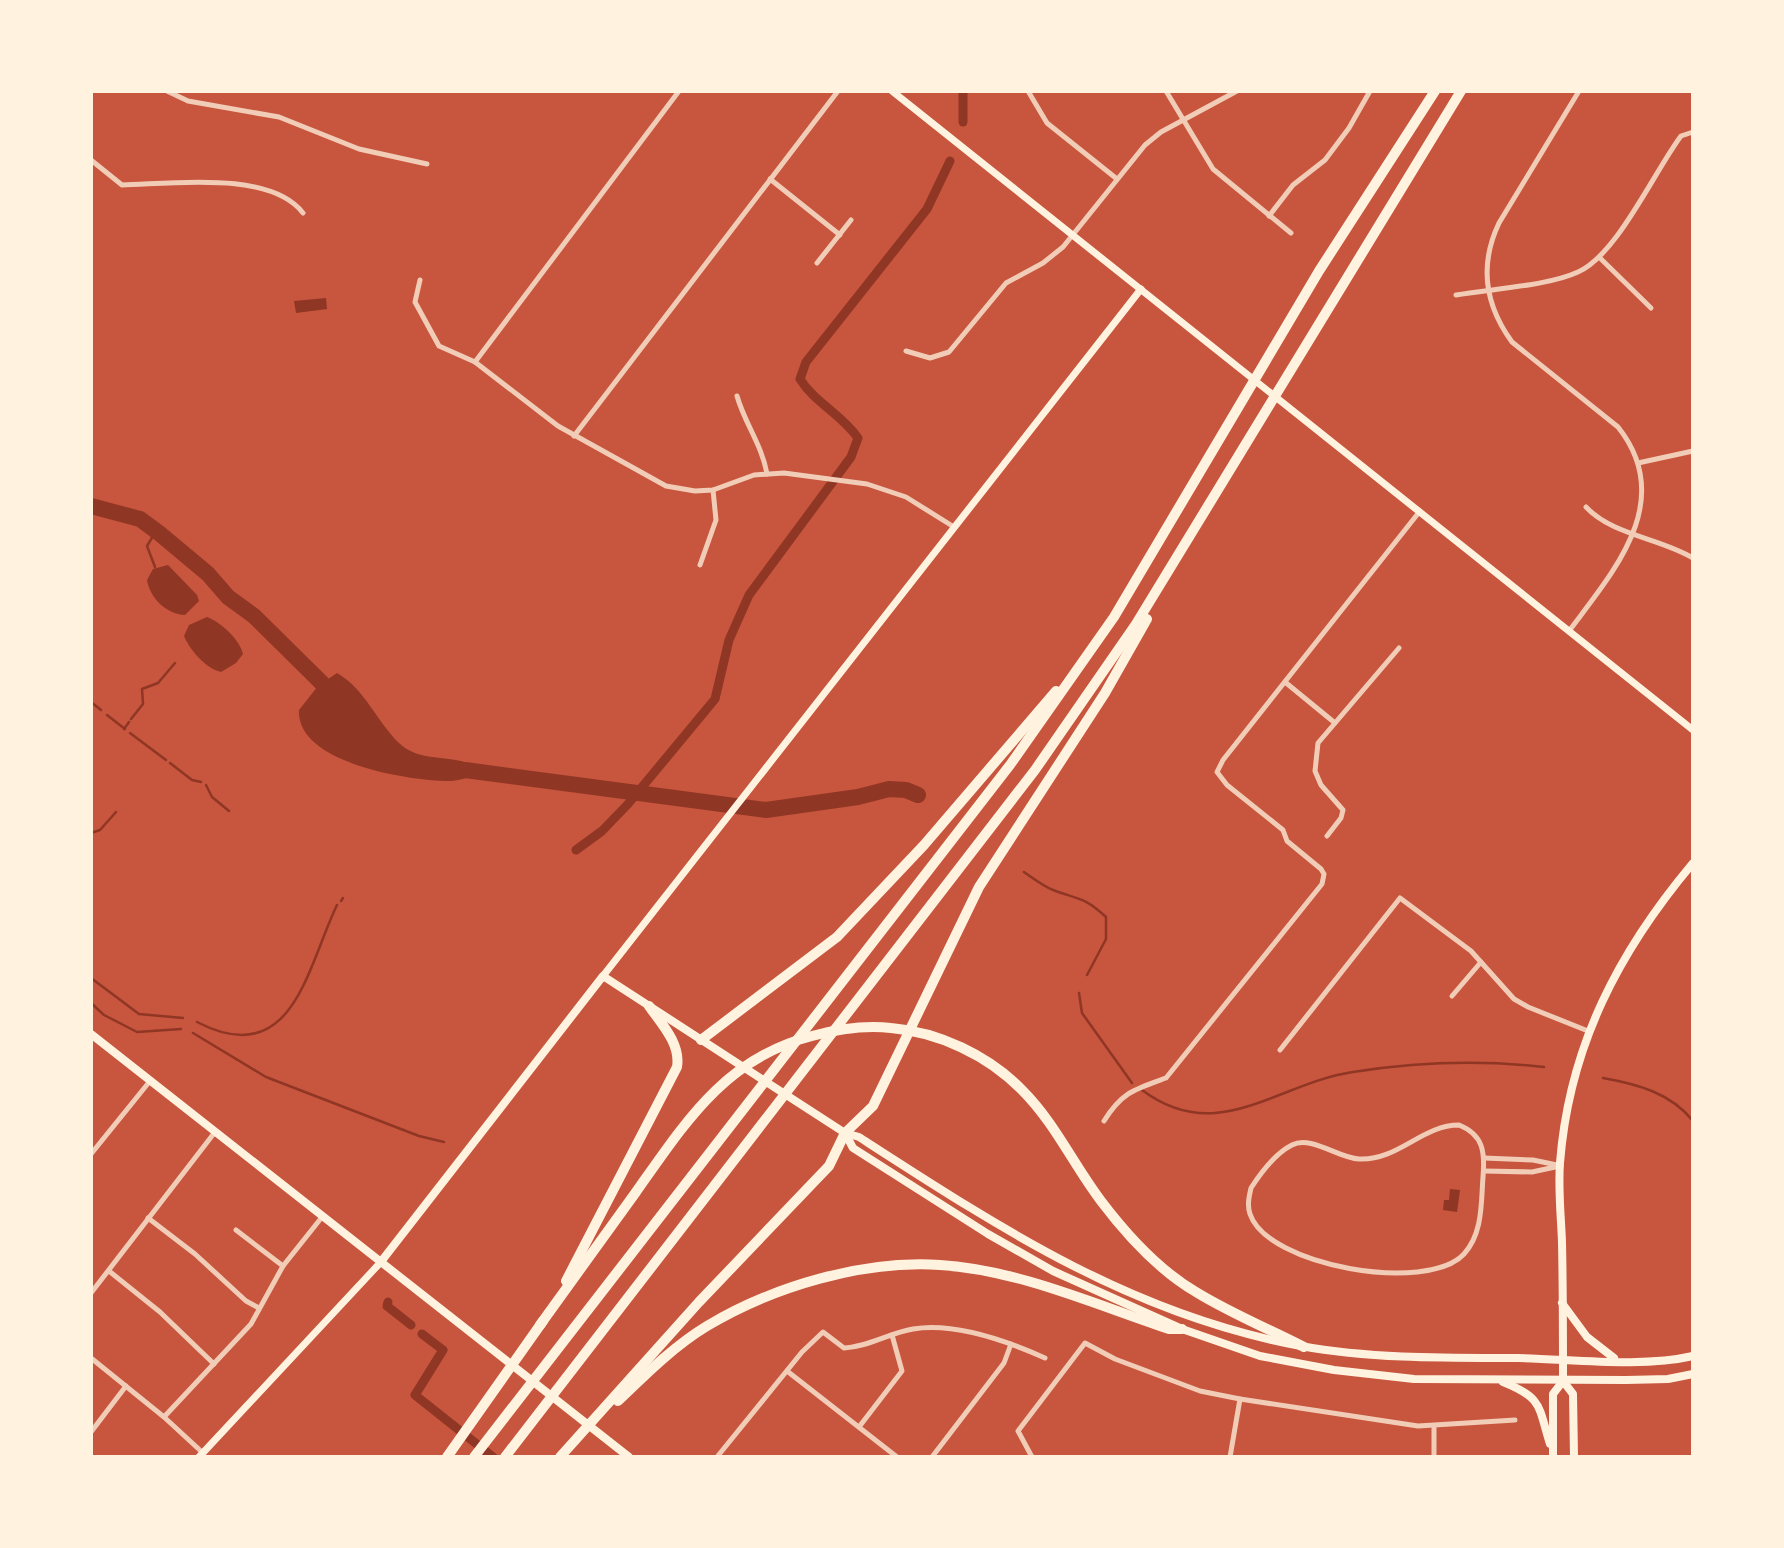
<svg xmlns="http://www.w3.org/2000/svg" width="1784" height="1548" font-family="Roboto,sans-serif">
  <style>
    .water { fill: #8f3625 }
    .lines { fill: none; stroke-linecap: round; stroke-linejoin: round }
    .stream { stroke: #8f3625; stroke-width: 2.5 }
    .canal { stroke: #8f3625; stroke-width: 9 }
    .river { stroke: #8f3625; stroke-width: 16 }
    .minor { stroke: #f1ccb7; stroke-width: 5 }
    .secondary { stroke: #fff3e0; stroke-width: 7 }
    .primary { stroke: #fff3e0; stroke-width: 8 }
    .motorway { stroke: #fff3e0; stroke-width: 10 }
  </style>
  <rect width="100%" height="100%" fill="#c8553d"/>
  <!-- water -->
  <g class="water">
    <polygon points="326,298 327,309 296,313 294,301"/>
    <path d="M 168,565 L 197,595 L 199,601 L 185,615 C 166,614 150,598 147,580 L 153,569 Z"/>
    <path d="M 207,617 C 222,623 239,639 243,654 L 236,663 L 221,672 C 205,668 190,650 184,636 L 189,625 Z"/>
    <path d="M 337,673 C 365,689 377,722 399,743 C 417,760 439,756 461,761 C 469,763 478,768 486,772 C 474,775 461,781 449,781 C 409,781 296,763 299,710 L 318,686 Z"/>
    <polygon points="1450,1189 1460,1190 1457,1212 1443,1210 1444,1200 1449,1200"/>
  </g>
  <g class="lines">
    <!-- stream -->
    <g class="stream">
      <polyline points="155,567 147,546 156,531"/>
      <polyline points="91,702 101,710"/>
      <polyline points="107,715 125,729"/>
      <polyline points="131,719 143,704 142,689 158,683 175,663"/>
      <polyline points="124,729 129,722"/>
      <polyline points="130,733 166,760"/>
      <polyline points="170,763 192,780 201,782"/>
      <polyline points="206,785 212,797 229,811"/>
      <polyline points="91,833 100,830 116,812"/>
      <path d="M 1024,872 C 1033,878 1043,886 1053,890 C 1079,900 1083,896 1106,917 L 1106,939 L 1087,975"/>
      <polyline points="341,901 343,898"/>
      <polyline points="91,978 139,1014 183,1018"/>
      <polyline points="1079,993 1082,1013 1132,1083"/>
      <polyline points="91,1003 104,1015 137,1032 181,1029"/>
      <path d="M 197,1022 C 293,1072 307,967 337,905"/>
      <polyline points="193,1033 266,1077 419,1136 444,1142"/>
      <path d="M 1603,1078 C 1637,1084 1671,1093 1693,1121"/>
      <path d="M 1142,1090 C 1218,1147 1277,1083 1353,1072 C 1417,1062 1481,1060 1544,1067"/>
    </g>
    <!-- canal -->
    <g class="canal">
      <polyline points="963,122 963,91"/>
      <path d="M 576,850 L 602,831 L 628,804 L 715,699 L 729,640 L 749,595 L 851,457 L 858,438 C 841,414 814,402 800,379 L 806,362 L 927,209 L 950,161"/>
      <polyline points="388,1302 387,1306 411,1325"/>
      <polyline points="422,1334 443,1350 415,1395 493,1457"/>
    </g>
    <!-- river -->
    <g class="river">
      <polyline points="91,506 140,519 159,533 208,574 228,597 254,616 335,696"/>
      <polyline points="465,770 766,810 858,797 889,789 906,790 918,795"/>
    </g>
    <!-- minor -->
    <g class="minor">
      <polyline points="167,91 188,101 279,117 359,149 427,164"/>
      <polyline points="1028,91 1047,123 1117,179"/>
      <polyline points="1166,91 1213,169 1291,233"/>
      <path d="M 91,160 L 122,185 C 170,184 270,170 303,213"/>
      <polyline points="770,179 840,235"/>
      <polyline points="1269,216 1293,185 1325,160 1349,128 1370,91"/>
      <polyline points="1600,258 1651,308"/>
      <polyline points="817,263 851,220"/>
      <polyline points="420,280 415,302 439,346 475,362 558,426 666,486 695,491 713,490 754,475 784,473 867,484 906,497 954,527"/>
      <path d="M 1456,295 C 1490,289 1548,286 1578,272 C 1617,255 1654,172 1681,136 L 1693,132"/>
      <polyline points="906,351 930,358 949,352 1006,283 1043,263 1063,247 1145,145 1161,132 1237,91"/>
      <polyline points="475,362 679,91"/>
      <path d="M 737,396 C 745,424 762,445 767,474"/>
      <polyline points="574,436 838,91"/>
      <polyline points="1638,463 1693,451"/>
      <path d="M 1586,507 C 1612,535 1660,538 1693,558"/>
      <polyline points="700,565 716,520 713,490"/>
      <path d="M 1569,631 C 1613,572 1677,501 1618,427 L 1512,342 C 1485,305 1479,265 1499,223 L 1579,91"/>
      <polyline points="1285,682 1335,723"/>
      <polyline points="1327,836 1341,818 1343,810 1321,785 1315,771 1318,743 1399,648"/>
      <polyline points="1452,996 1481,962"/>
      <polyline points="1280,1050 1400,898 1471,951 1514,999 1528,1007 1588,1031"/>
      <path d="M 1104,1121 C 1122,1092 1135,1089 1166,1078 L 1322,884 L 1324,874 L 1321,869 L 1287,841 L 1283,830 L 1227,785 L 1217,772 L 1223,760 L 1420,511"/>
      <path d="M 1459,1125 C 1484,1135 1485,1153 1483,1177 C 1481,1203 1483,1233 1464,1254 C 1427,1294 1267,1266 1250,1214 C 1247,1205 1249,1197 1251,1188 C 1260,1174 1276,1153 1292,1145 C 1311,1135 1338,1158 1359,1159 C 1398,1161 1422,1125 1459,1125 Z"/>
      <polyline points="91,1154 150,1081"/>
      <polyline points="1484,1158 1533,1160 1557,1165"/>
      <polyline points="1484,1171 1532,1172 1560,1166"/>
      <polyline points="148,1218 195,1254 246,1301 259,1308"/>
      <polyline points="236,1230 283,1266"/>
      <polyline points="109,1271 160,1312 214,1364"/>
      <polyline points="91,1293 215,1132"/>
      <polyline points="91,1358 164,1417 203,1453"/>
      <polyline points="787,1371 897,1457"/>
      <polyline points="164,1417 251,1324 283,1266 322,1217"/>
      <polyline points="859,1427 902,1371 892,1335"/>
      <polyline points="1434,1427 1434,1457"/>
      <polyline points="91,1432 126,1386"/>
      <path d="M 717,1457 L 802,1352 L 823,1332 L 844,1348 C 868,1347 889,1333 913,1329 C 955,1322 1007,1341 1045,1358"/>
      <polyline points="932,1457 1004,1363 1011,1344"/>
      <polyline points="1032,1457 1018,1431 1085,1343 1115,1359 1200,1391 1240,1399 1418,1426 1515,1420"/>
      <polyline points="1230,1457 1240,1399"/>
    </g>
    <!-- secondary -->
    <g class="secondary">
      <polyline points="892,91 1693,730"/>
      <polyline points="603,976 1141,289"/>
      <polyline points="199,1457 380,1263"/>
    </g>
    <!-- primary -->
    <g class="primary">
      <polyline points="91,1034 629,1457"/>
      <polyline points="845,1133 853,1148 988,1234 1053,1271 1182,1329 1260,1356 1334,1370 1414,1379 1626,1380 1668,1379 1693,1374"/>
      <path d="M 380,1263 L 603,976 L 845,1133 L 859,1137 C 1000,1228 1132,1315 1301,1346 C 1372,1359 1447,1358 1518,1358 C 1572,1359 1641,1368 1693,1356"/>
      <polyline points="1562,1303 1587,1337 1614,1358"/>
      <polyline points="1563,1381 1573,1394 1574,1457"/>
      <path d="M 1503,1382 C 1543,1398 1538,1406 1550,1444"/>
      <path d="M 1553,1457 L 1553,1394 L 1563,1381 C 1563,1335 1563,1288 1562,1242 C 1561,1216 1558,1189 1560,1163 C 1569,1046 1619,951 1693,863"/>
    </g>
    <!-- motorway -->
    <g class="motorway">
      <polyline points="701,1040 837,937 924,845 1056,691"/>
      <path d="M 566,1281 L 677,1067 C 681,1044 661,1023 649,1006"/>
      <path d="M 540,1325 C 572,1281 604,1237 636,1192 C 685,1123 725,1058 812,1036 C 838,1029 864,1025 891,1028 C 938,1032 988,1055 1022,1090 C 1055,1123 1073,1164 1101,1201 C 1126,1234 1160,1271 1196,1292 C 1230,1313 1269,1329 1304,1347"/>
      <path d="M 618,1401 C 646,1374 674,1346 707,1326 C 774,1286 863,1260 940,1265 C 1019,1270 1096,1305 1169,1329 L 1182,1329"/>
      <polyline points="447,1457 543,1321"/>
      <polyline points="474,1457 1010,765 1114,617 1319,271 1435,91"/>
      <polyline points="505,1457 1035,770 1136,624 1461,91"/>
      <polyline points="560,1457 699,1302 829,1166 845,1133 873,1106 979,887 1105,693 1147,619"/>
    </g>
  </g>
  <!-- border -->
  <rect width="1784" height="1548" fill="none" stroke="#fff3e0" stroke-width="186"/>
</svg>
